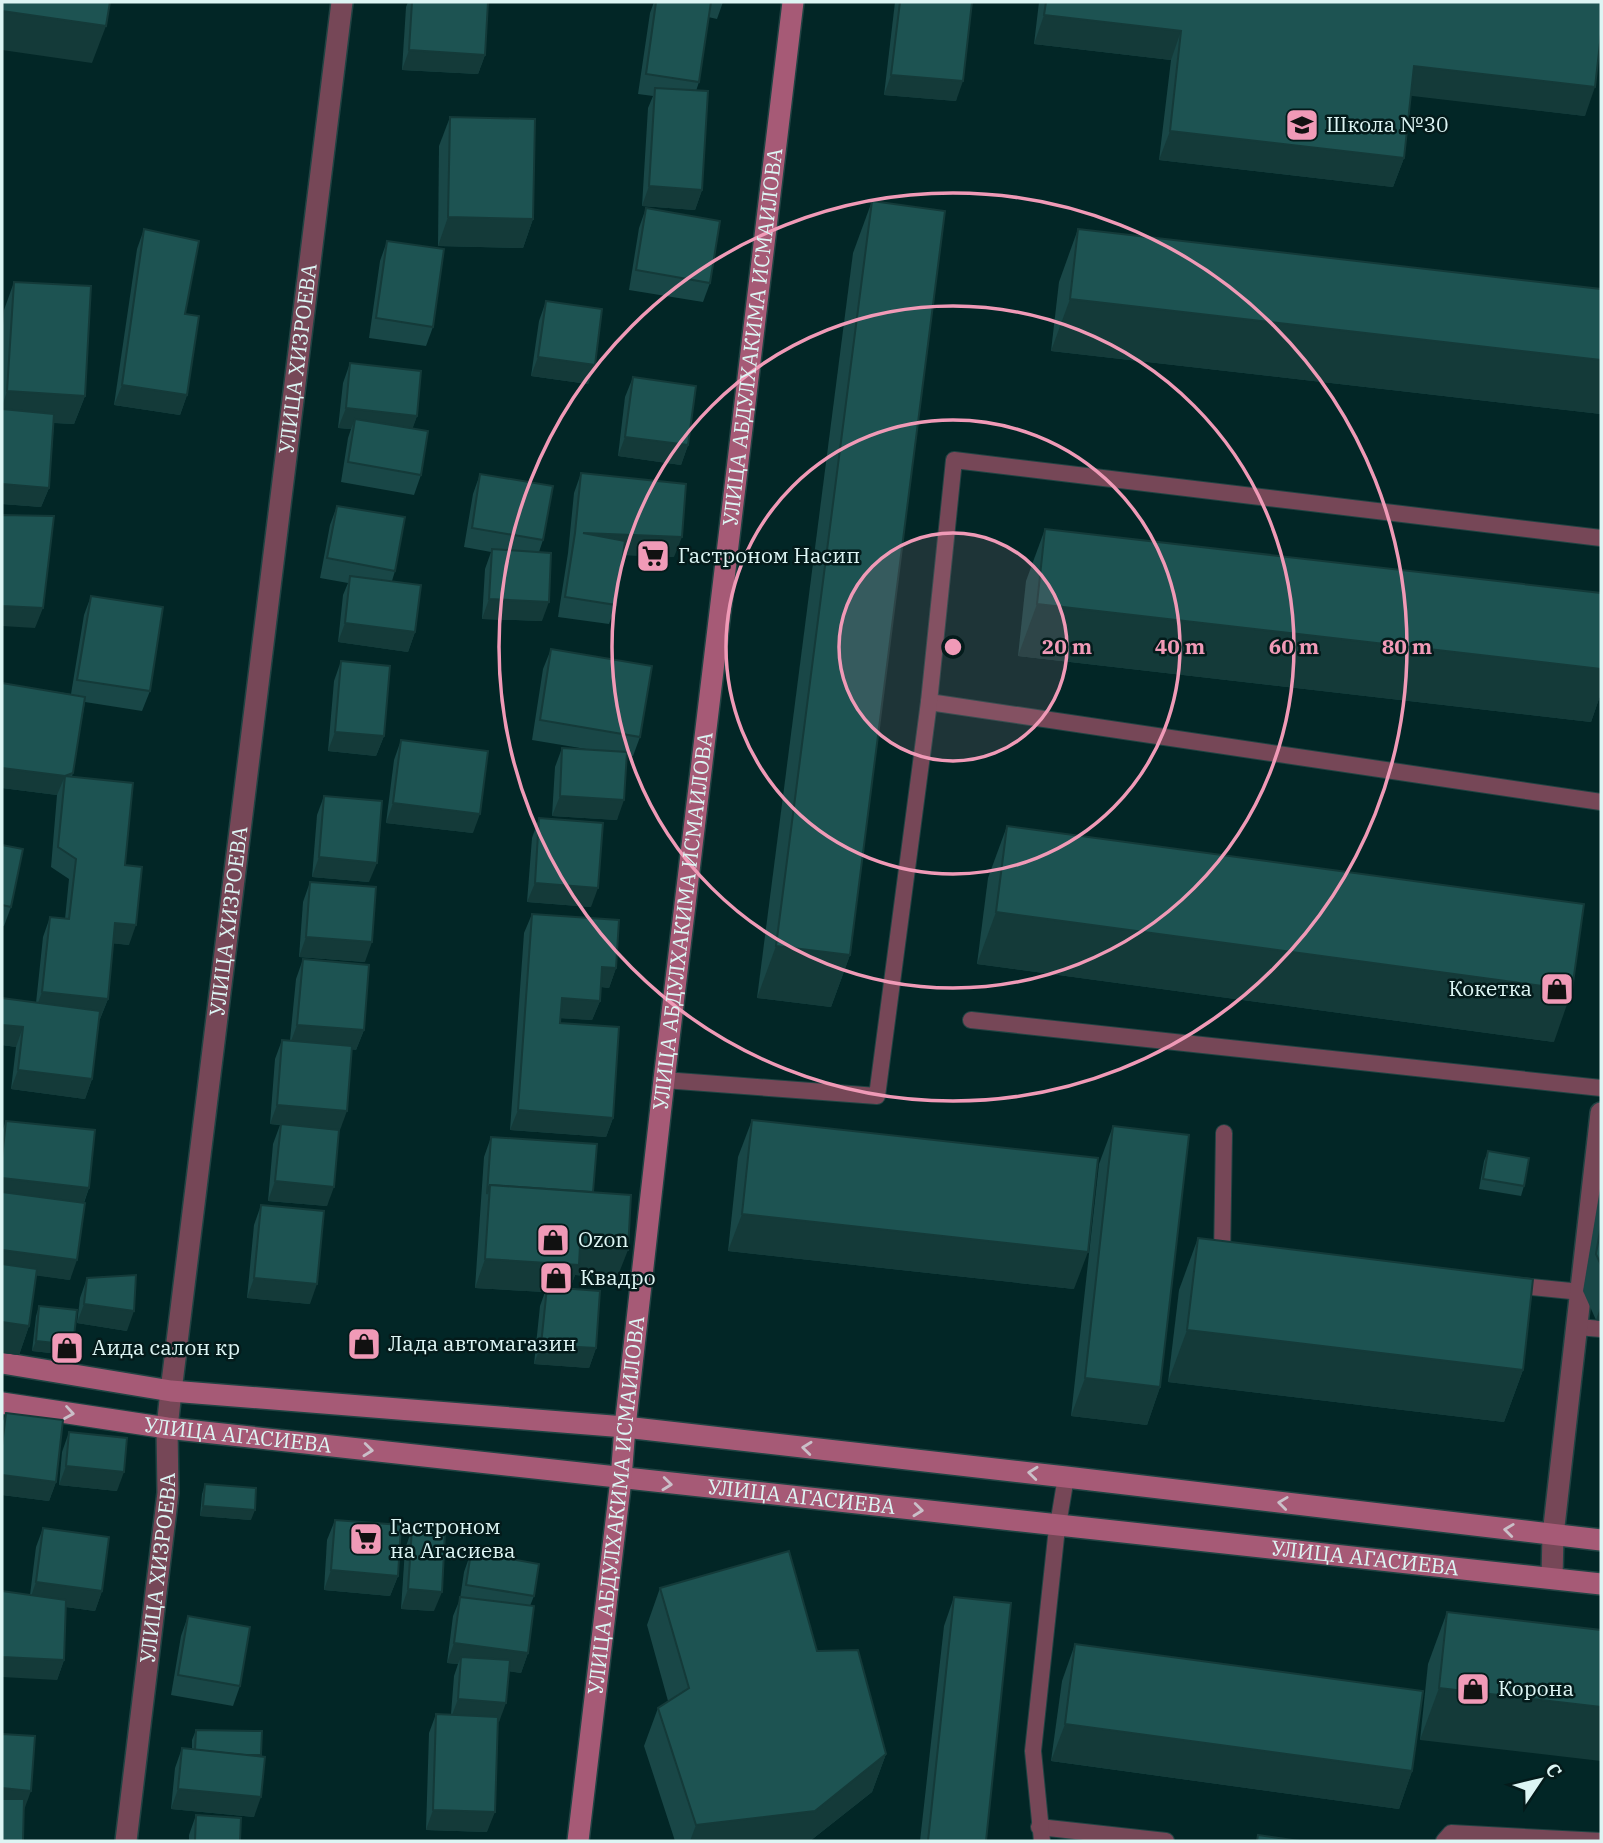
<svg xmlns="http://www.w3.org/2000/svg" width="1603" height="1843" font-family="'IBM Plex Serif',serif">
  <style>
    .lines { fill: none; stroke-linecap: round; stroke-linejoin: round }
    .service-casing { stroke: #214343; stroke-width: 18 }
    .minor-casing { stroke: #214343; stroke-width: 24 }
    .secondary-casing { stroke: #214343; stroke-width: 24 }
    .service { stroke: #764757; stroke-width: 16 }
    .minor { stroke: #764757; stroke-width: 21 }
    .secondary { stroke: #a65a76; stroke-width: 21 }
    .wall { fill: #194747 }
    .shaded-wall { fill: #143a39 }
    .building { fill: #1d5352; stroke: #143a39; stroke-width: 2 }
    .oneway { stroke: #cabfc8 }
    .ring { fill: none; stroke: #f09ab7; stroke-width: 3.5 }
    .labels { text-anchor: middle; stroke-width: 5; stroke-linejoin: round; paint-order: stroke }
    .poi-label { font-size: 21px; fill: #ddf5f4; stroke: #041b1b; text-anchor: start }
    .street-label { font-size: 21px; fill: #ddf5f4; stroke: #041b1b }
    .centre { fill: #f09ab7; stroke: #041b1b; stroke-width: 3.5 }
    .ring-label { font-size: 21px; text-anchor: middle; font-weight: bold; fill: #f09ab7; stroke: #041b1b; stroke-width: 5; stroke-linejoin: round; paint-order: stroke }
  </style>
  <rect width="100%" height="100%" fill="#022626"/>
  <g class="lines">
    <defs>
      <g id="service">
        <polyline points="929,702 1601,802"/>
        <polyline points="971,1020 1601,1088"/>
        <polyline points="664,1080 877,1096 929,702 954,460 1601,538"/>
        <polyline points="1223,1258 1222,1258 1224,1133"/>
        <polyline points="1511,1285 1581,1292"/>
        <polyline points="1578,1327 1601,1329"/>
        <polyline points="1039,1827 1166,1841"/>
        <polyline points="1042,1841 1033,1751 1056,1537 1066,1477"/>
        <polyline points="1444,1841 1451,1833 1601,1841"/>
      </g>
      <g id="minor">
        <polyline points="1552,1577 1553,1535 1601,1113"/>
        <path id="s1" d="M 126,1841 L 168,1493 L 167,1428 L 171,1391 L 342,2"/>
      </g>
      <g id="secondary">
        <polyline points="2,1363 171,1391 625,1427 1066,1477 1601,1540"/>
        <path id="s2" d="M 2,1403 L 167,1428 L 1601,1584"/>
        <path id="s3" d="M 578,1841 L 621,1479 L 625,1427 L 664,1080 L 793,2"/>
      </g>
    </defs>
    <!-- service casing -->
    <use href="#service" class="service-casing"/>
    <!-- minor casing -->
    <use href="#minor" class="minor-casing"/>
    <!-- secondary casing -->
    <use href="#secondary" class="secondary-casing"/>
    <!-- service -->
    <use href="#service" class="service"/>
    <!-- minor -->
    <use href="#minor" class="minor"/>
    <!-- secondary -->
    <use href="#secondary" class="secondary"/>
  </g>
  <!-- wall -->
  <g class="wall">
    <polygon points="408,2 488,2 485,55 478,74 402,70 406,7"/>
    <polygon points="653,2 723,2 717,19 708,17 699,82 696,91 702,190 695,210 642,206 648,108 653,96 638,94 650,13 654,2"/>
    <polygon points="895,2 972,2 956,101 884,95"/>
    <polygon points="1039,2 1601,2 1585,116 1411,95 1404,158 1393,187 1159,160 1171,60 1034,44"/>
    <polygon points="450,117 533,219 523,248 438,246 439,146"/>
    <polygon points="872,201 850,955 831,1007 757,998 853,253"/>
    <polygon points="646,208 710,283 703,302 629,290 639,228"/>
    <polygon points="144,229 185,314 187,395 180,415 114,405 137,249"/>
    <polygon points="1078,229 1601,289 1601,414 1051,351 1059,282"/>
    <polygon points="387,241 433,327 426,346 369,338 380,261"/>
    <polygon points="14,282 85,396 74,424 54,423 49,488 41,507 2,504 2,341 4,310"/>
    <polygon points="546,301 595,365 588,384 531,376 539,321"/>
    <polygon points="350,363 417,416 412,429 421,475 414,495 341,482 348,438 351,429 338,428 343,383"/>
    <polygon points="633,377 688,445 681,465 618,456 625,397"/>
    <polygon points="581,473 674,557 623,555 616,605 609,624 558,617 568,553 574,493"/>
    <polygon points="480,474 543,540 539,552 542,621 482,619 485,569 491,552 464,547 473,494"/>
    <polygon points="337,506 395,571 392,581 415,632 408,652 338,642 343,595 348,583 320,578 330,525"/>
    <polygon points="1045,529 1601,593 1601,693 1591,722 1018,656 1026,581"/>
    <polygon points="91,596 150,691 142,711 85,702 72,777 125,865 129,945 113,943 108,999 100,1019 99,1019 92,1079 85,1099 11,1089 16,1047 2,1045 2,998 36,1003 43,937 50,917 65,919 69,879 51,867 57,795 2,788 2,683 71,694 84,615"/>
    <polygon points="551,649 640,737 633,756 627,755 617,820 552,816 555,767 562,748 592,750 532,740 543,669"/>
    <polygon points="341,661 384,736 376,756 328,751 334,681"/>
    <polygon points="401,740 473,833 386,823 394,760"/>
    <polygon points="324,796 369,882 312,877 317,815"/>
    <polygon points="539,818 591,907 527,902 532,838"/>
    <polygon points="1007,826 1554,1042 977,964 988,878"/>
    <polygon points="2,845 11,907 4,926 2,926"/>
    <polygon points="310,882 365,962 299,957 303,902"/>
    <polygon points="532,914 616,968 609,988 601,987 600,1001 592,1020 561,1018 560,1023 613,1118 606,1137 510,1130 524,933"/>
    <polygon points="303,959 364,1030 356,1050 352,1049 327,1206 268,1201 273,1144 280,1125 270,1124 275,1059 282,1040 290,1040 296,979"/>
    <polygon points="752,1120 1074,1289 728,1251 738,1157"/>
    <polygon points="6,1121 89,1188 84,1203 70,1280 36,1275 29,1326 19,1355 2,1353 2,1132"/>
    <polygon points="1113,1126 1160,1387 1147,1425 1071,1416 1099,1164"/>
    <polygon points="491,1137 593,1192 617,1278 575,1275 570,1289 596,1348 589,1368 534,1364 540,1306 545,1292 475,1288 484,1157"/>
    <polygon points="1488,1151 1524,1186 1521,1196 1479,1189 1484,1161"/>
    <polygon points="1601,1183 1601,1321 1596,1320 1583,1291"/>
    <polygon points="261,1205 310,1304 247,1298 254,1225"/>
    <polygon points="1198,1238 1523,1370 1504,1422 1168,1382 1179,1290"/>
    <polygon points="87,1278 127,1331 77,1323 80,1298"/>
    <polygon points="39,1306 69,1355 32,1351 36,1316"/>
    <polygon points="6,1413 56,1482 49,1501 2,1495 2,1424"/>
    <polygon points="69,1432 117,1491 59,1485 62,1452"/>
    <polygon points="205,1484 251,1520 200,1516 202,1494"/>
    <polygon points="335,1520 398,1576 390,1596 324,1590 327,1540"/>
    <polygon points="43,1528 102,1591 95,1611 66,1607 64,1660 57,1680 30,1595 36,1547"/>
    <polygon points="412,1529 434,1611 401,1609 405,1549"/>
    <polygon points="471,1552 534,1596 530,1606 528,1653 521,1673 509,1671 499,1722 498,1722 487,1832 426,1830 429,1733 436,1714 451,1714 454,1676 458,1664 447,1663 453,1616 460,1599 464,1572"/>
    <polygon points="660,1588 817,1651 886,1754 872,1792 810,1841 675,1841 644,1746 658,1708 668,1701 647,1625"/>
    <polygon points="954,1597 986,1841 920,1841 944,1626"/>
    <polygon points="1447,1612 1601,1630 1420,1740 1428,1664"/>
    <polygon points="188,1616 240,1686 233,1706 171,1695 181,1636"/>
    <polygon points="1075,1644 1412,1771 1399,1809 1051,1761 1062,1681"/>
    <polygon points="196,1730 261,1756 254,1817 171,1809 175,1768 182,1748 192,1749 192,1740"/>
    <polygon points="196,1815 240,1841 189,1841 189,1835"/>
  </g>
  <!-- shaded-wall -->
  <g class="shaded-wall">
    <polygon points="2,11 106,26 92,63 2,50"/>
    <polygon points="1044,15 1181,31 1171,60 1034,44"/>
    <polygon points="409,50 485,55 478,74 402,70"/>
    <polygon points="1414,66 1595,87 1585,116 1404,95"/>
    <polygon points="891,75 963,81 956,101 884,95"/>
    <polygon points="1170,131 1404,158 1393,187 1159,160"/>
    <polygon points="649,186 702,190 695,210 642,206"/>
    <polygon points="448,217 533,219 523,248 438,246"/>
    <polygon points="1070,299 1601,360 1601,414 1051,351"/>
    <polygon points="538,357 595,365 588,384 531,376"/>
    <polygon points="122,385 187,395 180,415 114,405"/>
    <polygon points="7,391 85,396 74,424 2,420 2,407"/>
    <polygon points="346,408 417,416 410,436 355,419 351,429 338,428"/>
    <polygon points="625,437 688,445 681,465 618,456"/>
    <polygon points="2,484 49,488 41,507 2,504"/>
    <polygon points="583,533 682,537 674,557 576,553"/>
    <polygon points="489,599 549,602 542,621 482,619"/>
    <polygon points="1037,604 1601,669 1601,693 1591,722 1018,656"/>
    <polygon points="2,606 43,608 35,628 2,626"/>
    <polygon points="345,623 415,632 408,652 338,642"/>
    <polygon points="335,732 384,736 376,756 328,751"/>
    <polygon points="2,768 65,776 57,795 2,788"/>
    <polygon points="560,796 624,800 617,820 552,816"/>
    <polygon points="393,803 480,814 473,833 386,823"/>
    <polygon points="319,857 377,863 369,882 312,877"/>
    <polygon points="535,883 598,888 591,907 527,902"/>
    <polygon points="996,912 1572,990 1554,1042 977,964"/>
    <polygon points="115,923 136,925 129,945 108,943"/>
    <polygon points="306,937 372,942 365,962 299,957"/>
    <polygon points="776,946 850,955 831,1007 757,998"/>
    <polygon points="602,967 616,968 609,988 595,986"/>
    <polygon points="42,992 108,999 100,1019 35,1011"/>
    <polygon points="562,998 600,1001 592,1020 555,1018"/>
    <polygon points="2,1025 23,1027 16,1047 2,1045"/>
    <polygon points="297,1025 364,1030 356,1050 290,1044"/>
    <polygon points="18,1070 92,1079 85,1099 11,1089"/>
    <polygon points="277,1105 347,1111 340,1130 270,1124"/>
    <polygon points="518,1110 613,1118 606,1137 510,1130"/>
    <polygon points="2,1178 89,1188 82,1207 2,1199"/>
    <polygon points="275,1181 334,1187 327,1206 268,1201"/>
    <polygon points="742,1214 1088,1252 1074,1289 728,1251"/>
    <polygon points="580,1246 628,1250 617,1278 575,1275 568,1294 547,1287 545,1292 475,1288 485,1259"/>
    <polygon points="2,1250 77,1260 70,1280 2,1271"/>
    <polygon points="254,1278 317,1284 310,1304 247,1298"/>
    <polygon points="84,1304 134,1311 127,1331 77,1323"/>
    <polygon points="1601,1305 1601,1321 1596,1320"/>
    <polygon points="2,1322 29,1326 19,1355 2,1353"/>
    <polygon points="1187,1330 1523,1370 1504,1422 1168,1382"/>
    <polygon points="36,1341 73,1345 69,1355 32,1351"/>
    <polygon points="541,1345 596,1348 589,1368 534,1364"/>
    <polygon points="1085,1378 1160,1387 1147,1425 1071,1416"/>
    <polygon points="66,1466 124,1472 117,1491 59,1485"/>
    <polygon points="2,1475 56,1482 49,1501 2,1495"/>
    <polygon points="203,1506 255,1510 251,1520 200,1516"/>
    <polygon points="331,1570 398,1576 390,1596 324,1590"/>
    <polygon points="36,1582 102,1591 95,1611 29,1602"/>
    <polygon points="408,1589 442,1592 434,1611 401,1609"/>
    <polygon points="454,1643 528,1653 521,1673 460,1665 461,1657 458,1664 447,1663"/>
    <polygon points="2,1657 64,1660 57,1680 2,1677"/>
    <polygon points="1439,1688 1601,1707 1601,1761 1420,1740"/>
    <polygon points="458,1699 506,1703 499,1722 451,1718"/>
    <polygon points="1065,1724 1412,1771 1399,1809 1051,1761"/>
    <polygon points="886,1754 872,1792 810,1841 690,1841 696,1825"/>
    <polygon points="2,1788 31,1791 24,1810 2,1809"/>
    <polygon points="178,1789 261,1797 254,1817 171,1809"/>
    <polygon points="433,1810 495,1812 487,1832 426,1830"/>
  </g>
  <!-- building -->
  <g class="building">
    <polygon points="2,2 110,2 106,26 2,11"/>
    <polygon points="412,2 488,2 485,55 409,50"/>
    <polygon points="656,2 711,2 699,82 646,74"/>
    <polygon points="900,2 972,2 963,81 891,75"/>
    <polygon points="1046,2 1601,2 1601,34 1595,87 1414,66 1404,158 1170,131 1181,31 1044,15"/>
    <polygon points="655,88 708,91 702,190 649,186"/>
    <polygon points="450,117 535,119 533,219 448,217"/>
    <polygon points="872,201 945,211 850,955 776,946"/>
    <polygon points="646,208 720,221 710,283 636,270"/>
    <polygon points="144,229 199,241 185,314 199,316 187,395 122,385"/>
    <polygon points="1078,229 1601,289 1601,360 1070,299"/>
    <polygon points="387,241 444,249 433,327 376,318"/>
    <polygon points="14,282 91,286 85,396 7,391"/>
    <polygon points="546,301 602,309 595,365 538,357"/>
    <polygon points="350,363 421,371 417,416 346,408"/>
    <polygon points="633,377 696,386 688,445 625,437"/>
    <polygon points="2,409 54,414 49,488 2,484"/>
    <polygon points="355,419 428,431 421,475 348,462"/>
    <polygon points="581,473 686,484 682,537 583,533 625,541 616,605 565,597 575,533"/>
    <polygon points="480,474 553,486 543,540 472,528"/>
    <polygon points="337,506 405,517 395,571 327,558"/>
    <polygon points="2,515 54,516 43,608 2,606"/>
    <polygon points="1045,529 1601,593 1601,669 1037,604"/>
    <polygon points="492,549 551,553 549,602 489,599"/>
    <polygon points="350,576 421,585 415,632 345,623"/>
    <polygon points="91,596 163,607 150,691 77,680"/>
    <polygon points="551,649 652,666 640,737 540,720"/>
    <polygon points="341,661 390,666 384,736 335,732"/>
    <polygon points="2,683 85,697 73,773 65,776 2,768"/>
    <polygon points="401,740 488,751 480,814 393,803"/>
    <polygon points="562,748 627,752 624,800 560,796"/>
    <polygon points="65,776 133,783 125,865 142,867 136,925 115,923 108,999 42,992 50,917 69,919 76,859 58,847"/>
    <polygon points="324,796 382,801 377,863 319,857"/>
    <polygon points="539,818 603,823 598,888 535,883"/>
    <polygon points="1007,826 1584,904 1572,990 996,912"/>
    <polygon points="2,845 23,849 11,907 2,905"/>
    <polygon points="310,882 376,887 372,942 306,937"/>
    <polygon points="532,914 619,920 616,968 602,967 600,1001 562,998 560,1023 619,1027 613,1118 518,1110"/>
    <polygon points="303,959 369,965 364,1030 297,1025"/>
    <polygon points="2,998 100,1011 92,1079 18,1070 23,1027 2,1025"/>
    <polygon points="282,1040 352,1046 347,1111 277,1105"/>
    <polygon points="752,1120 1098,1158 1088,1252 742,1214"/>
    <polygon points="6,1121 95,1130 89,1188 2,1178 2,1158"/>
    <polygon points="281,1124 339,1130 334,1187 275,1181"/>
    <polygon points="1113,1126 1189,1135 1160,1387 1085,1378"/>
    <polygon points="491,1137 597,1144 593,1192 490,1185 487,1194"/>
    <polygon points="1488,1151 1529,1158 1524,1186 1483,1179"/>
    <polygon points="490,1185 631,1195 628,1250 580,1246 579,1265 485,1259"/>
    <polygon points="2,1192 85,1203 77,1260 2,1250"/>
    <polygon points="261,1205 324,1211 317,1284 254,1278"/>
    <polygon points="1601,1225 1601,1265 1596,1254"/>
    <polygon points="1198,1238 1533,1279 1523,1370 1187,1330"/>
    <polygon points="2,1264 37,1269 29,1326 2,1322"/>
    <polygon points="136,1275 134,1311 84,1304 87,1278"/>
    <polygon points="547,1287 600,1291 596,1348 541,1345"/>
    <polygon points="39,1306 77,1310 73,1345 36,1341"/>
    <polygon points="6,1413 63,1420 56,1482 2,1475 2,1446"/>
    <polygon points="69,1432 127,1438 124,1472 66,1466"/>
    <polygon points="205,1484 256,1488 255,1510 203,1506"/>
    <polygon points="335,1520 401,1525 398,1576 331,1570"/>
    <polygon points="43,1528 109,1537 102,1591 36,1582"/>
    <polygon points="412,1529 445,1532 442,1592 408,1589"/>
    <polygon points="789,1551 817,1651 858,1650 886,1754 815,1811 696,1825 658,1708 689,1688 660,1588"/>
    <polygon points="471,1552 539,1564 534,1596 466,1585"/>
    <polygon points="2,1591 66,1600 64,1660 2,1657"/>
    <polygon points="460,1597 534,1606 528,1653 454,1643"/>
    <polygon points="954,1597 1011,1603 986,1841 928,1841"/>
    <polygon points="1447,1612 1601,1630 1601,1707 1439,1688"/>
    <polygon points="188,1616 250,1627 240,1686 178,1675"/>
    <polygon points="1075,1644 1423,1691 1412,1771 1065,1724"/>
    <polygon points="461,1657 510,1660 506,1703 458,1699"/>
    <polygon points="436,1714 498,1717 495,1812 433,1810"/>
    <polygon points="196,1730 262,1731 261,1755 244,1755 195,1750"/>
    <polygon points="2,1734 35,1736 31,1791 2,1788"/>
    <polygon points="182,1748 265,1757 261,1797 178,1789"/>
    <polygon points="2,1799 24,1799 23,1841 2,1841"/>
    <polygon points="196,1815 241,1818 240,1841 195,1841"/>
    <polygon points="1258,1835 1300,1841 1257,1841"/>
  </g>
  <!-- one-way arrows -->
  <defs><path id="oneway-chevron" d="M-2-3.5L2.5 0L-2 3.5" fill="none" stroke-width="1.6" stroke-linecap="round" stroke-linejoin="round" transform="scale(1.75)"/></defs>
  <g class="oneway">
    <use href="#oneway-chevron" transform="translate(69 1413) rotate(9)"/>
    <use href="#oneway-chevron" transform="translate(807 1448) rotate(-174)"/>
    <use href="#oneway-chevron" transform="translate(368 1450) rotate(6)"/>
    <use href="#oneway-chevron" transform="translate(1033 1473) rotate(-174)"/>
    <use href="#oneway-chevron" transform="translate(667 1484) rotate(6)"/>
    <use href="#oneway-chevron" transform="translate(1283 1503) rotate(-173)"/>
    <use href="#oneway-chevron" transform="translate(918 1510) rotate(6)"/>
    <use href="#oneway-chevron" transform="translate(1509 1530) rotate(-173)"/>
  </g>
  <!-- distance rings -->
  <circle cx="953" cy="647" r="114" fill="#f09ab7" fill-opacity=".12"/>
  <g class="ring">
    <circle cx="953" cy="647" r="114"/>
    <circle cx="953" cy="647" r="227"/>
    <circle cx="953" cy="647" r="341"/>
    <circle cx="953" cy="647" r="454"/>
  </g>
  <!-- icons -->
  <defs>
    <symbol id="school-square" viewBox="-11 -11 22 22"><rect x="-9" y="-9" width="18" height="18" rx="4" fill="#f09ab7" stroke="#041b1b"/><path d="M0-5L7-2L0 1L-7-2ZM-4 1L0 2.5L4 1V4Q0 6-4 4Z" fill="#111"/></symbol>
    <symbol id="supermarket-square" viewBox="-11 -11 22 22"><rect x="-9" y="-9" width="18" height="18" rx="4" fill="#f09ab7" stroke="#041b1b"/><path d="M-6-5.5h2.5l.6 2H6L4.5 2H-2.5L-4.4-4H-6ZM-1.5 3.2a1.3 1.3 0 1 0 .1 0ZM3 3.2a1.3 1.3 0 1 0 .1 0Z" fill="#111"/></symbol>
    <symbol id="shop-square" viewBox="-11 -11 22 22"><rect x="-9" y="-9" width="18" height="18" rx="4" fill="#f09ab7" stroke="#041b1b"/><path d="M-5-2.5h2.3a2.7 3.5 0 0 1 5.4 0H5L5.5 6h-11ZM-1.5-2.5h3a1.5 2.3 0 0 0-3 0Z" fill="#111"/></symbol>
  </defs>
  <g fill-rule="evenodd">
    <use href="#school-square" x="1283" y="106" width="38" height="38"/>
    <use href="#supermarket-square" x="634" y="537" width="38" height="38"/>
    <use href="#shop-square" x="1538" y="970" width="38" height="38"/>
    <use href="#shop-square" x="534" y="1221" width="38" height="38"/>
    <use href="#shop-square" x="537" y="1259" width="38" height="38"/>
    <use href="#shop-square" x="345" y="1325" width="38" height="38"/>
    <use href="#shop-square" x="48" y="1329" width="38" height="38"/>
    <use href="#supermarket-square" x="347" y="1520" width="38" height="38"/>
    <use href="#shop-square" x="1454" y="1670" width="38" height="38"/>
  </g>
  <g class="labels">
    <!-- poi labels -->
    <g class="poi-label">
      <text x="1326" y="132">Школа №30</text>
      <text x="678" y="563">Гастроном Насип</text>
      <text x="1532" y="996" text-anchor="end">Кокетка</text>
      <text x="578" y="1247">Ozon</text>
      <text x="580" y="1285">Квадро</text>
      <text x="388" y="1351">Лада автомагазин</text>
      <text x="92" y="1355">Аида салон кр</text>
      <text x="390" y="1534">Гастроном<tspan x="390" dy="24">на Агасиева</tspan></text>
      <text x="1498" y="1696">Корона</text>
    </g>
    <!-- street labels -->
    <g class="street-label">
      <text dy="7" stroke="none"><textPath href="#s3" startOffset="1514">УЛИЦА АБДУЛХАКИМА ИСМАИЛОВА</textPath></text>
      <text dy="7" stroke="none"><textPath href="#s1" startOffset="1493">УЛИЦА ХИЗРОЕВА</textPath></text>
      <text dy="7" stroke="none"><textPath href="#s1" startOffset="926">УЛИЦА ХИЗРОЕВА</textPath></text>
      <text dy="7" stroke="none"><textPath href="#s3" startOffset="926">УЛИЦА АБДУЛХАКИМА ИСМАИЛОВА</textPath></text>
      <text dy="7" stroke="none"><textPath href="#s2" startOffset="238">УЛИЦА АГАСИЕВА</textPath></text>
      <text dy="7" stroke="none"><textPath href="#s2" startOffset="805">УЛИЦА АГАСИЕВА</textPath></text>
      <text dy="7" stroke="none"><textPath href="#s3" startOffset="338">УЛИЦА АБДУЛХАКИМА ИСМАИЛОВА</textPath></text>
      <text dy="7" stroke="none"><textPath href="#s2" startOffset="1372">УЛИЦА АГАСИЕВА</textPath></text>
      <text dy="7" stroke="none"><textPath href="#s1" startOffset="275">УЛИЦА ХИЗРОЕВА</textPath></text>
    </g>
  </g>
  <circle cx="953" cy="647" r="10" class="centre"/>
  <g class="ring-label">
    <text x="1067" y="654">20 m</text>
    <text x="1180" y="654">40 m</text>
    <text x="1294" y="654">60 m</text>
    <text x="1407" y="654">80 m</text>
  </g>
  <!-- border -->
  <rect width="1603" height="1843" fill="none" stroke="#ddf5f4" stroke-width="7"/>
  <!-- north arrow -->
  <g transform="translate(1540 1780) rotate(55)" stroke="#041b1b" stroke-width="5" paint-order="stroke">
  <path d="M0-5L12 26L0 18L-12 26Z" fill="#ddf5f4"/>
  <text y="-10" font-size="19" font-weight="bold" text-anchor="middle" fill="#ddf5f4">С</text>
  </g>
</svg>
